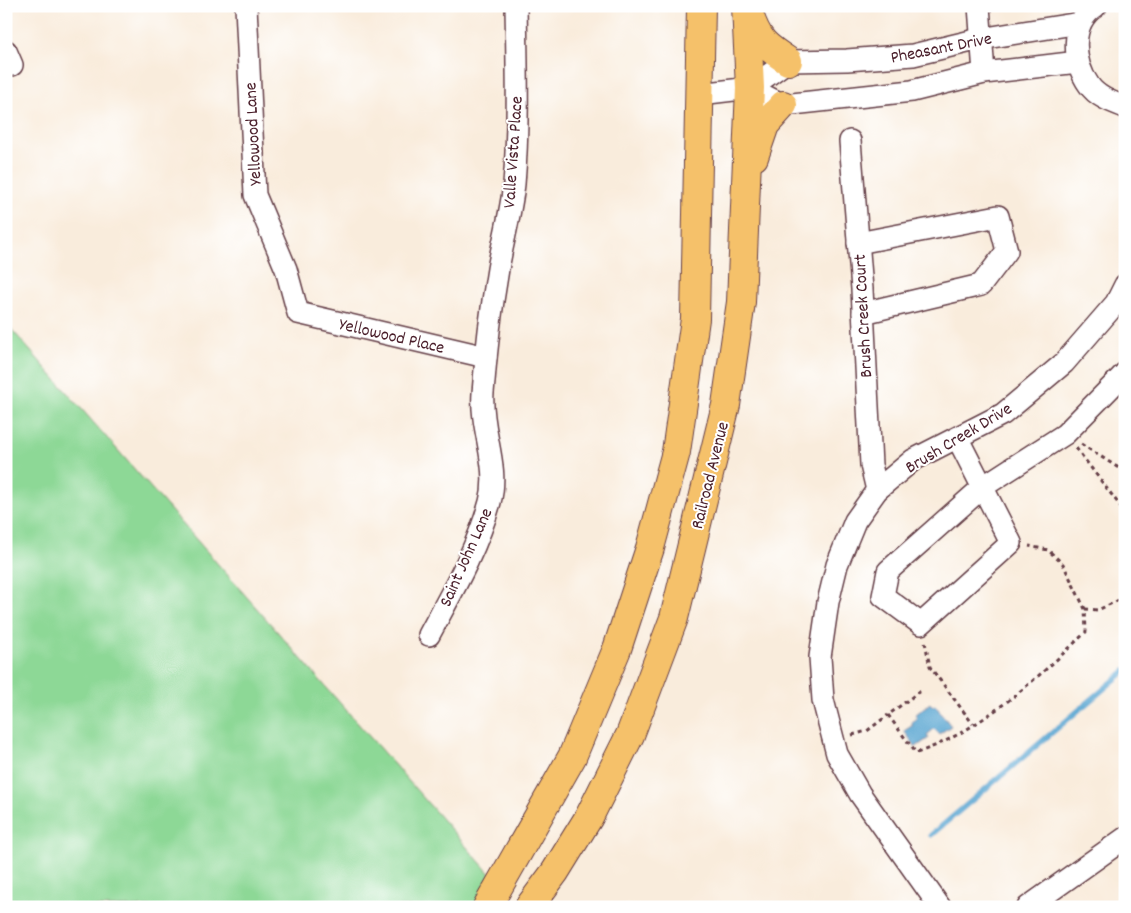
<svg xmlns="http://www.w3.org/2000/svg" width="1131" height="913" font-family="Dekko,sans-serif">
  <style>
    .green { fill: #8dd896; stroke: #6c7c60 }
    .water { fill: #57a4d0; stroke: #50627e }
    .lines { fill: none; stroke-linecap: round; stroke-linejoin: round }
    .stream { stroke: #57a4d0; stroke-width: 5.5 }
    .minor-casing { stroke: #643e46; stroke-width: 24 }
    .highway-casing { stroke: #643e46; stroke-width: 30 }
    .path { stroke: #643e46; stroke-width: 3; stroke-dasharray: 4 4; stroke-linecap: butt }
    .minor { stroke: #fff; stroke-width: 21 }
    .highway { stroke: #f5c16b; stroke-width: 28 }
    .labels { text-anchor: middle; stroke-width: 4; stroke-linejoin: round; paint-order: stroke }
    .street-label { font-size: 18px; fill: #4a1f2b; stroke: #fff }
  </style>
  <rect width="100%" height="100%" fill="#fff"/>
  <filter id="ink" filterUnits="userSpaceOnUse"><feTurbulence type="fractalNoise" baseFrequency=".02" numOctaves="2"/><feDisplacementMap in="SourceGraphic" scale="10" xChannelSelector="R" yChannelSelector="G"/><feConvolveMatrix kernelMatrix="1 2 1 2 8 2 1 2 1" color-interpolation-filters="sRGB"/></filter>
  <filter id="wash" filterUnits="userSpaceOnUse"><feTurbulence type="fractalNoise" baseFrequency=".0096" numOctaves="4" result="noise"/><feDisplacementMap in="SourceGraphic" scale="20" xChannelSelector="R" yChannelSelector="G"/><feGaussianBlur stdDeviation="1.12" result="paint"/><feColorMatrix in="noise" values="0 0 0 0 0 0 0 0 0 0 0 0 0 0 0 0 0 1.4 0 .05"/><feComposite in="paint" operator="in"/></filter>
  <g filter="url(#wash)">
    <rect width="100%" height="100%" fill="#f9ecdc"/>
    <!-- green -->
    <polygon class="green" points="6,323 500,885 487,907 6,907"/>
    <!-- water -->
    <polygon class="water" points="930,703 933,706 935,705 951,726 939,734 934,729 927,735 929,738 916,747 904,731 913,725 911,722 917,718 915,715"/>
    <g class="lines">
      <!-- stream -->
      <polyline class="stream" points="931,835 1125,671"/>
    </g>
  </g>
  <g filter="url(#ink)">
    <g class="lines">
      <defs>
        <g id="minor">
          <polyline points="246,6 255,195 286,269 298,313 486,357"/>
          <polyline points="979,6 984,73"/>
          <path d="M 1096,6 C 1069,23 1073,62 1089,85 C 1097,97 1112,102 1125,107"/>
          <polyline points="6,51 12,65"/>
          <polyline points="750,88 783,105 912,91 984,73 1078,62"/>
          <polyline points="700,94 750,88 788,61 847,60 913,55 980,39 1080,23"/>
          <polyline points="850,141 862,289 871,465 877,490"/>
          <polyline points="858,243 998,216 1007,251 981,285 863,313"/>
          <polyline points="958,439 1011,543 921,624 883,596 888,571 984,486 1065,434 1125,373"/>
          <path d="M 429,635 C 452,592 477,549 490,502 C 500,465 480,430 483,393 C 486,352 491,310 498,269 C 503,241 511,212 514,184 C 519,125 517,65 516,6"/>
          <polyline points="940,907 860,794 837,754 823,700 820,657 828,602 837,565 855,521 877,490 913,460 1003,414 1064,363 1116,303 1125,285"/>
          <polyline points="1028,907 1125,838"/>
        </g>
        <g id="highway">
          <path d="M 749,14 C 758,41 765,46 788,61"/>
          <polyline points="754,157 765,125 783,105"/>
          <polyline points="487,907 572,757 617,649 650,548 676,452 695,319 701,6"/>
          <polyline points="529,907 555,872 589,817 630,735 674,618 726,405 741,302 750,88 746,6"/>
        </g>
      </defs>
      <!-- minor casing -->
      <use href="#minor" class="minor-casing"/>
      <!-- highway casing -->
      <use href="#highway" class="highway-casing"/>
      <!-- path -->
      <g class="path">
        <polyline points="1081,444 1125,472"/>
        <polyline points="1076,448 1121,507 1125,525"/>
        <polyline points="1085,609 1098,610 1125,597"/>
        <polyline points="925,642 930,667 973,724"/>
        <path d="M 920,691 L 888,715 L 916,753 C 978,733 1039,677 1086,632 L 1085,609 L 1063,564 L 1048,550 L 1029,546"/>
        <polyline points="852,735 867,731 888,715"/>
      </g>
      <!-- minor -->
      <use href="#minor" class="minor"/>
      <!-- highway -->
      <use href="#highway" class="highway"/>
    </g>
  </g>
  <g class="labels">
    <!-- street labels -->
    <g class="street-label">
      <text transform="translate(941 47) rotate(-11)" y="6">Pheasant Drive</text>
      <text transform="translate(252 134) rotate(-93)" y="6">Yellowood Lane</text>
      <text transform="translate(512 152) rotate(-86)" y="6">Valle Vista Place</text>
      <text transform="translate(862 316) rotate(-93)" y="6">Brush Creek Court</text>
      <text transform="translate(392 335) rotate(13)" y="6">Yellowood Place</text>
      <text transform="translate(958 437) rotate(-31)" y="6">Brush Creek Drive</text>
      <text transform="translate(709 475) rotate(-76)" y="6">Railroad Avenue</text>
      <text transform="translate(465 557) rotate(-66)" y="6">Saint John Lane</text>
    </g>
  </g>
  <!-- margin -->
  <rect width="1131" height="913" fill="none" stroke="#fff" stroke-width="25"/>
</svg>
